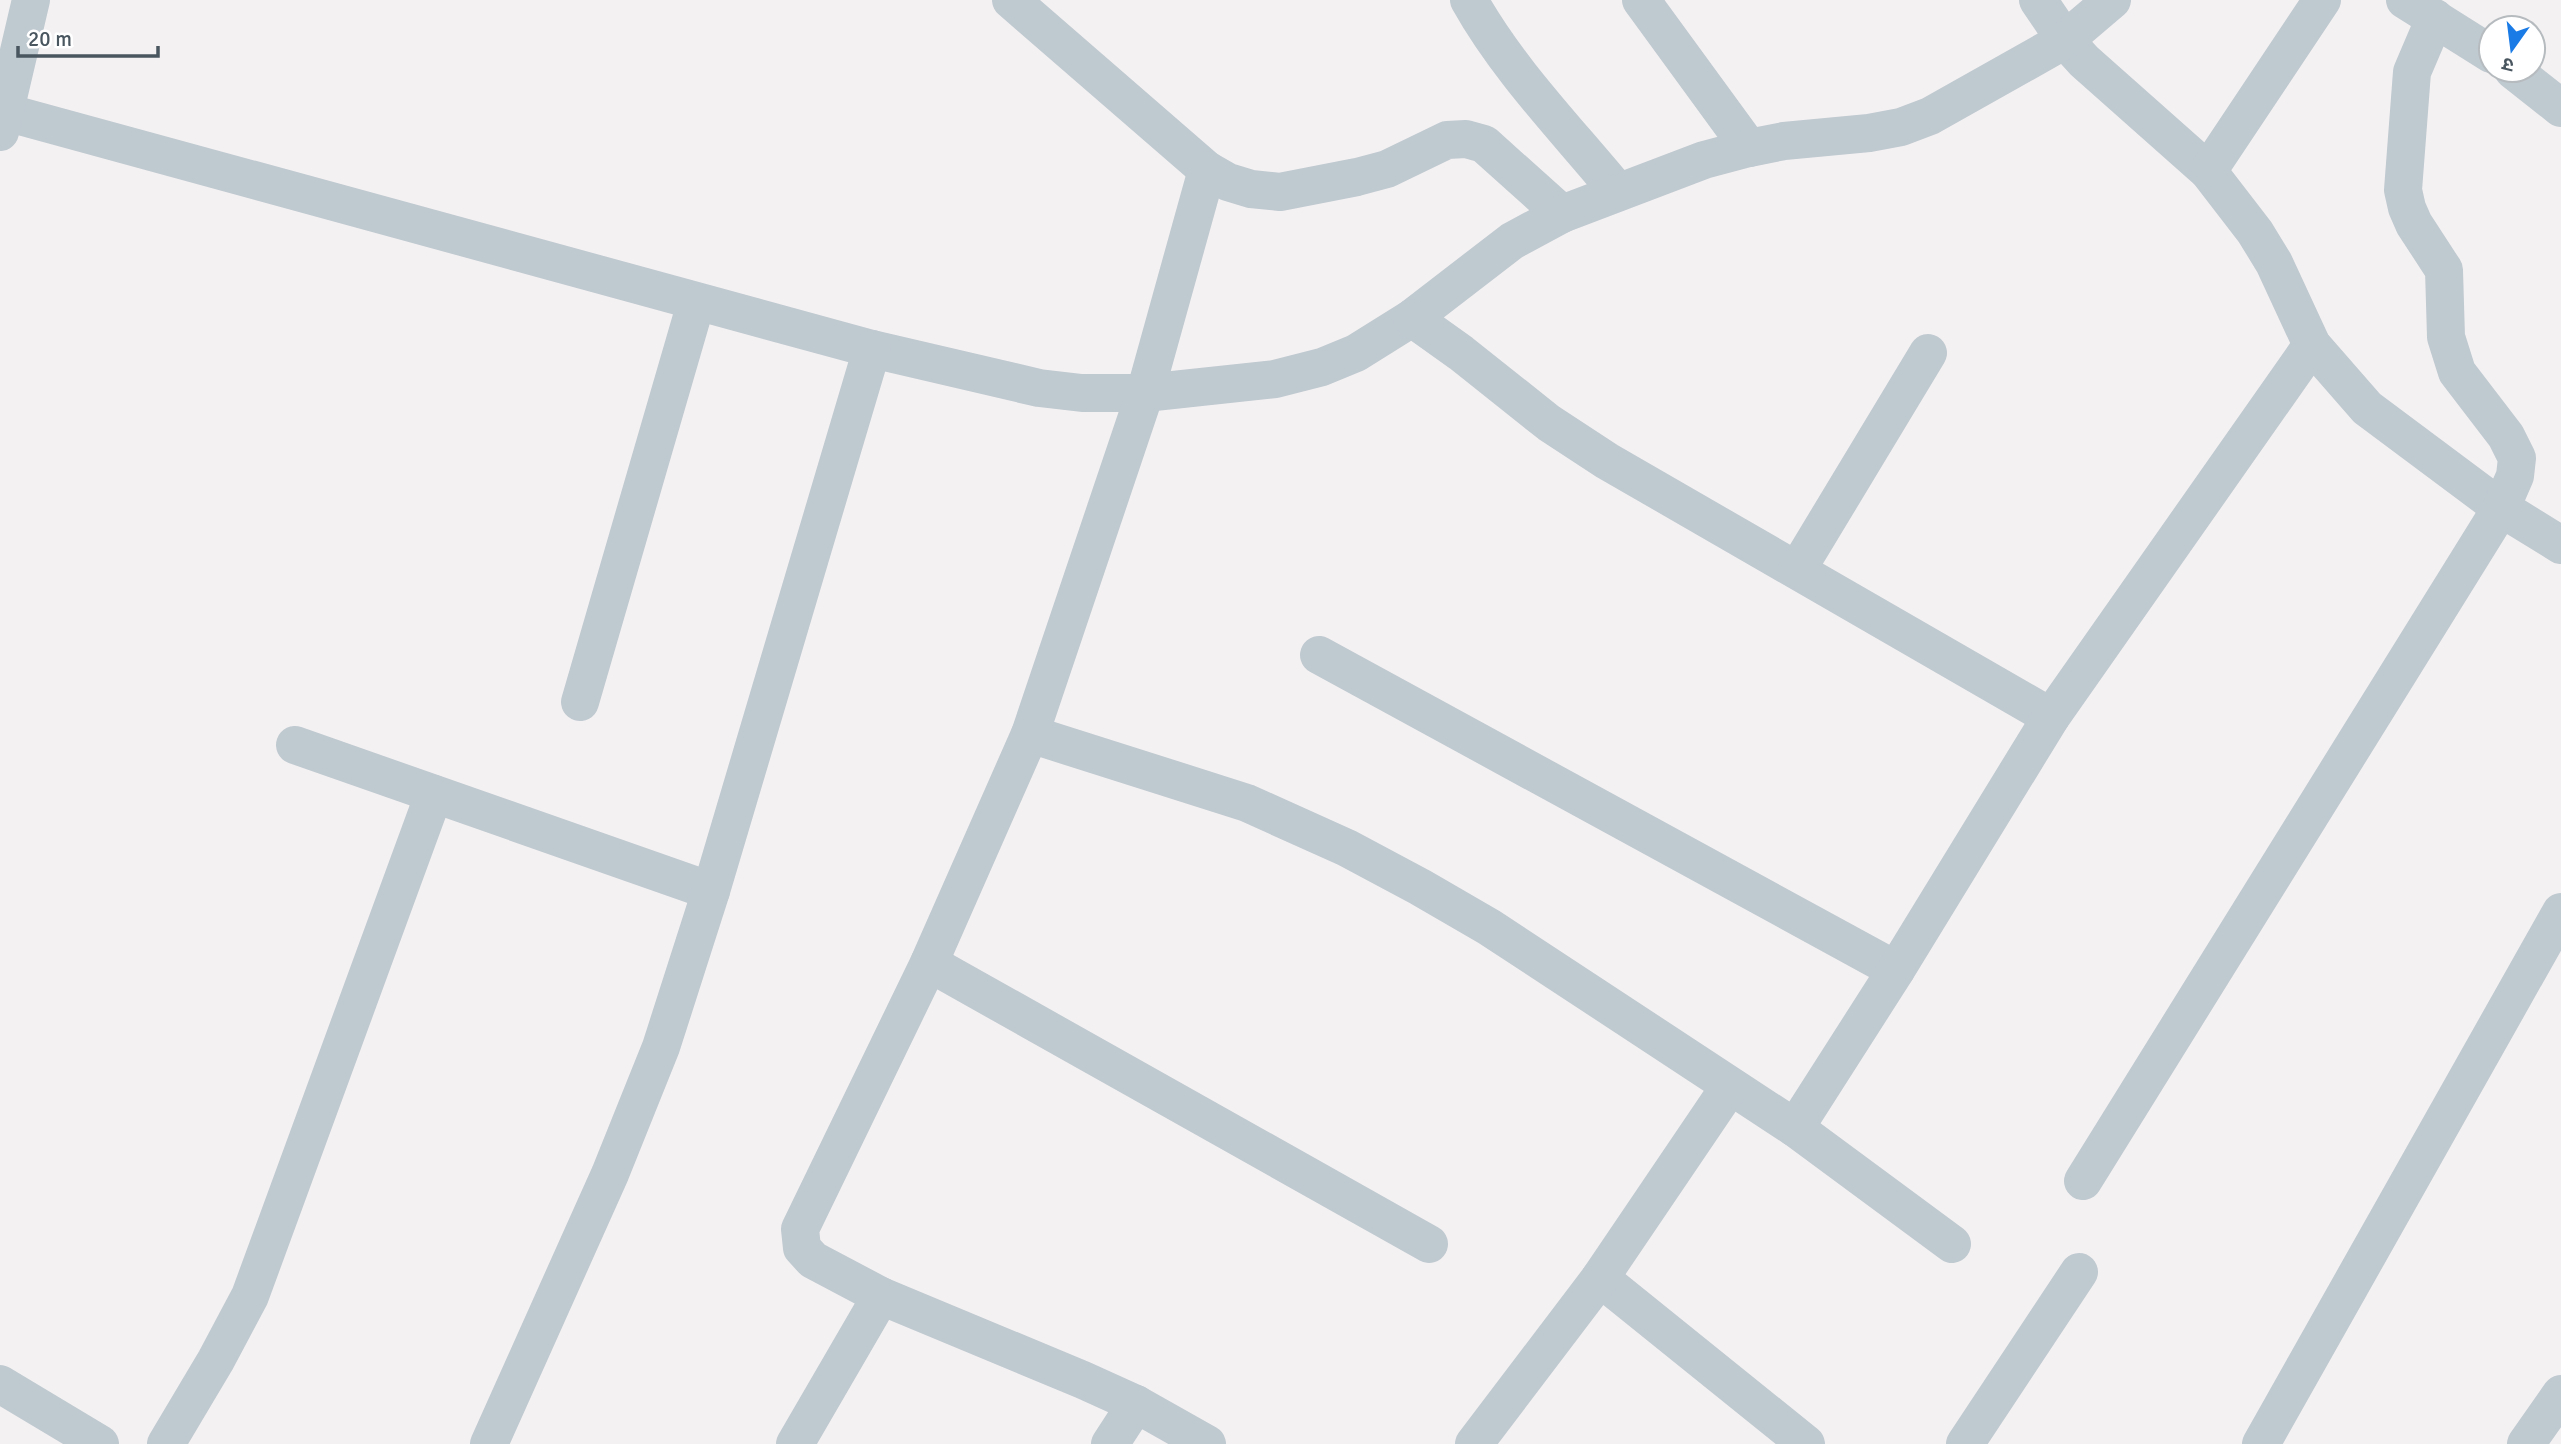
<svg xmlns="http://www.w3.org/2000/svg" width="2561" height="1444" font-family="Signika,'Noto Sans Devanagari',sans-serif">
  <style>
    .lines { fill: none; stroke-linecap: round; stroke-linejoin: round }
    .street { stroke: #bfc9d0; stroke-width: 38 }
  </style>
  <rect width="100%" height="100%" fill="#f4f1f2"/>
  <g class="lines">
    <!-- street -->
    <g class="street">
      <polyline points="1011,0 1207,170 1228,182 1251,189 1280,192 1357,177 1387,169 1447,140 1466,139 1484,144 1562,214"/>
      <path d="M 1469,0 C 1508,70 1567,130 1618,192"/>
      <polyline points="1641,0 1749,148"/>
      <polyline points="2038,0 2065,40 2084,61 2208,171 2255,232 2274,263 2312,345 2367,408 2501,508 2561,545"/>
      <polyline points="2405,0 2491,54"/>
      <polyline points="2513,70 2561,108"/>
      <polyline points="5,112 872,349 1039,388 1082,393 1145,393 1275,379 1322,367 1356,353 1412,318 1512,241 1562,214 1704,160 1749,148 1784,141 1869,133 1901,127 1930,116 2065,40 2112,0"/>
      <polyline points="0,132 31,0"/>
      <polyline points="2208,171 2322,0"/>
      <polyline points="1412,318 1461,353 1549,423 1607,461 2051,717"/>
      <polyline points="1797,570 1928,353"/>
      <polyline points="1319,655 1896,970"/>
      <polyline points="580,702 696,303"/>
      <polyline points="1030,734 1247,803 1347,848 1420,887 1489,927 1795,1128 1952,1244"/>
      <polyline points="295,745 711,891"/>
      <polyline points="929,963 1429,1244"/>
      <polyline points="1795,1128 1896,970 2051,717 2312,345"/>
      <polyline points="2083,1181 2501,508 2515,476 2517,458 2506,436 2457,372 2446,337 2444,270 2414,224 2407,208 2403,190 2412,72 2435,18"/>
      <polyline points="1600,1278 1806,1444"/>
      <polyline points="0,1384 100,1444"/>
      <polyline points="166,1444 216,1360 250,1296 434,794"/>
      <polyline points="489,1444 610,1174 661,1047 711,891 872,349"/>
      <polyline points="795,1444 881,1296"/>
      <polyline points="1110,1444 1136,1404"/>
      <polyline points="1207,1444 1136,1404 1083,1380 881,1296 813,1260 802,1248 800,1229 929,963 1030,734 1145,393 1207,170"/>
      <polyline points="1474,1444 1600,1278 1730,1086"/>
      <polyline points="1965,1444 2079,1272"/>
      <polyline points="2261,1444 2561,912"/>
      <polyline points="2526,1444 2561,1394"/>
    </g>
  </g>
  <!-- north arrow -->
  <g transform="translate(2512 49) rotate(194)"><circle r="33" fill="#ffffff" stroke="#b6bbbf" stroke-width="2"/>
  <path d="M0-5L12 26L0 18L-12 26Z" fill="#1a7be6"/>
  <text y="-10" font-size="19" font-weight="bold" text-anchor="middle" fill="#49565f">उ</text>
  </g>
  <!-- scale -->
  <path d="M18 46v10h140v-10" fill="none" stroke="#49565f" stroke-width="3.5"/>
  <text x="28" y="46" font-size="21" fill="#49565f" stroke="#ffffff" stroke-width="5" paint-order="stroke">20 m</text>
</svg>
